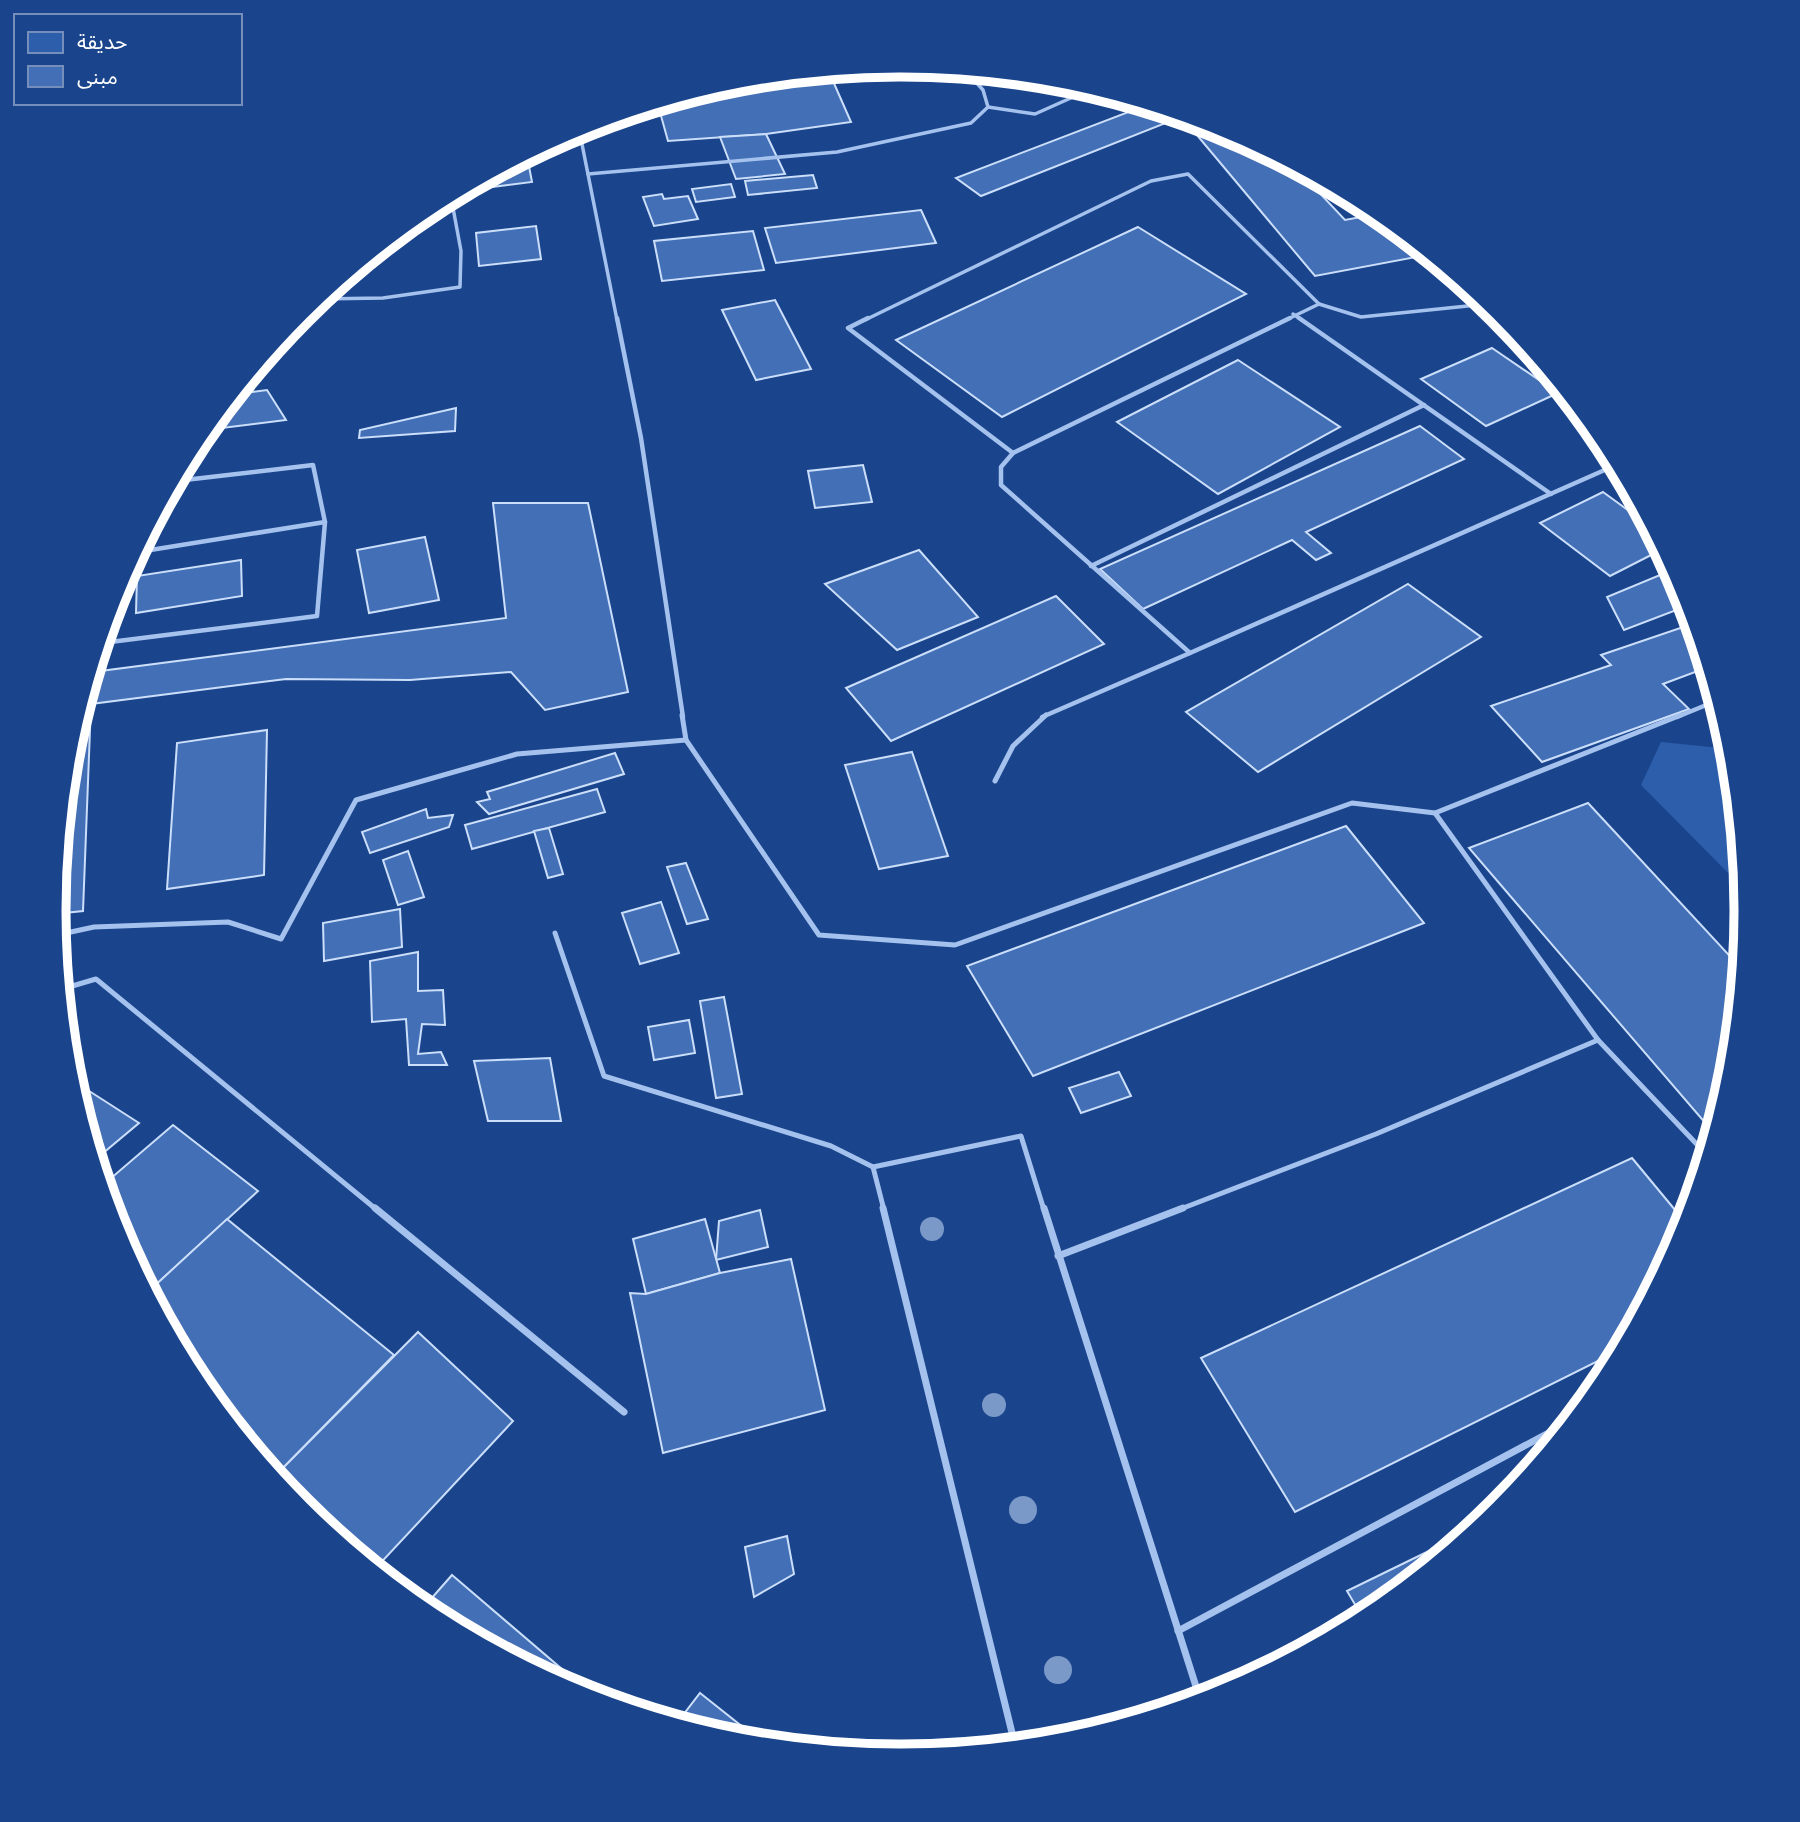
<svg xmlns="http://www.w3.org/2000/svg" width="1800" height="1822" font-family="'Fira Sans','Noto Sans Arabic',sans-serif">
  <style>
    .green { fill: #2c5eab }
    .building { fill: #426fb5; stroke: #cbdefa; stroke-width: 2 }
    .lines { fill: none; stroke-linecap: round; stroke-linejoin: round }
    .service-far3 { stroke: #a5c2ee; stroke-width: 3.5 }
    .service-far2 { stroke: #a5c2ee; stroke-width: 4.5 }
    .service-far1 { stroke: #a5c2ee; stroke-width: 5 }
    .service { stroke: #a5c2ee; stroke-width: 7 }
    .tree { fill: #7b99c8 }
    .rim { fill: none; stroke: #fff; stroke-width: 9 }
  </style>
  <rect width="100%" height="100%" fill="#1a458c"/>
  <!-- green -->
  <polygon class="green" points="1661,742 1730,749 1744,889 1641,785"/>
  <!-- building -->
  <g class="building">
    <polygon points="829,72 851,122 766,134 668,141 658,105 735,81"/>
    <polygon points="1144,106 1181,117 981,196 956,178"/>
    <polygon points="1195,121 1224,130 1297,169 1345,220 1377,214 1427,255 1315,276 1186,122"/>
    <polygon points="766,134 785,174 736,179 720,137"/>
    <polygon points="527,156 532,182 476,189 476,183"/>
    <polygon points="813,175 817,188 748,195 745,181"/>
    <polygon points="731,184 735,197 696,202 692,189"/>
    <polygon points="662,194 664,199 688,196 698,219 654,226 643,197"/>
    <polygon points="921,210 936,243 776,263 765,228"/>
    <polygon points="536,226 541,259 479,266 476,233"/>
    <polygon points="1138,227 1246,294 1002,417 896,340"/>
    <polygon points="753,231 764,270 662,281 654,241"/>
    <polygon points="775,300 811,369 756,380 722,310"/>
    <polygon points="1492,348 1558,393 1486,426 1421,379"/>
    <polygon points="1238,360 1340,427 1218,494 1117,422"/>
    <polygon points="267,390 286,420 206,430 236,394"/>
    <polygon points="456,408 455,431 359,438 360,430"/>
    <polygon points="1420,426 1464,459 1306,532 1331,553 1316,560 1292,540 1143,609 1100,569"/>
    <polygon points="863,465 872,502 815,508 808,471"/>
    <polygon points="1603,492 1647,524 1661,550 1610,576 1540,523"/>
    <polygon points="493,503 588,503 628,692 545,710 511,672 410,680 286,679 83,705 93,672 506,618"/>
    <polygon points="425,537 439,600 369,613 357,550"/>
    <polygon points="919,550 978,617 897,650 825,584"/>
    <polygon points="241,560 242,596 136,613 137,576"/>
    <polygon points="1672,570 1687,606 1624,630 1607,597"/>
    <polygon points="1408,584 1481,637 1258,772 1186,712"/>
    <polygon points="1056,596 1104,644 891,741 846,688"/>
    <polygon points="1692,624 1706,668 1663,684 1689,709 1542,762 1491,706 1611,665 1601,655"/>
    <polygon points="91,704 83,911 55,914 71,746 83,705"/>
    <polygon points="267,730 264,875 167,889 177,743"/>
    <polygon points="912,752 948,856 879,869 845,765"/>
    <polygon points="615,753 624,774 489,814 477,802 490,799 487,792"/>
    <polygon points="597,789 605,812 472,849 465,825"/>
    <polygon points="1588,803 1740,967 1729,1076 1713,1132 1469,848"/>
    <polygon points="426,809 428,818 453,815 449,827 370,853 362,832"/>
    <polygon points="1346,826 1424,923 1033,1076 967,966"/>
    <polygon points="549,828 563,874 548,878 534,831"/>
    <polygon points="408,851 424,897 398,905 383,860"/>
    <polygon points="686,863 708,919 687,924 667,867"/>
    <polygon points="661,902 679,953 640,964 622,913"/>
    <polygon points="400,909 402,947 324,961 323,923"/>
    <polygon points="418,952 418,991 443,990 445,1025 422,1024 418,1054 441,1052 447,1065 409,1065 406,1019 372,1022 370,961"/>
    <polygon points="724,997 742,1094 716,1098 700,1001"/>
    <polygon points="689,1020 695,1053 654,1060 648,1027"/>
    <polygon points="550,1058 561,1121 488,1121 474,1061"/>
    <polygon points="1119,1072 1131,1096 1081,1113 1069,1088"/>
    <polygon points="72,1080 139,1123 96,1159"/>
    <polygon points="173,1125 258,1191 149,1291 118,1234 103,1185"/>
    <polygon points="1632,1158 1685,1222 1620,1350 1295,1512 1201,1358"/>
    <polygon points="760,1210 768,1247 716,1260 719,1221"/>
    <polygon points="227,1219 394,1355 275,1476 197,1381 149,1291"/>
    <polygon points="705,1219 720,1273 646,1294 633,1239"/>
    <polygon points="791,1259 825,1410 663,1453 630,1293 646,1294 720,1273"/>
    <polygon points="418,1332 513,1421 375,1569 302,1509 275,1476"/>
    <polygon points="1474,1529 1370,1614 1363,1618 1347,1591"/>
    <polygon points="787,1536 794,1574 754,1597 745,1547"/>
    <polygon points="452,1575 597,1699 576,1692 423,1608"/>
    <polygon points="700,1693 744,1728 735,1740 677,1723"/>
  </g>
  <g class="lines">
    <!-- service-far3 -->
    <g class="service-far3">
      <polyline points="967,72 983,90 988,107"/>
      <polyline points="988,107 1035,114 1091,89"/>
      <polyline points="579,129 617,320"/>
      <polyline points="588,174 837,152 971,123 988,107"/>
      <polyline points="318,299 383,298 460,287 461,251 451,197"/>
      <polyline points="1319,304 1361,317 1487,304"/>
      <polyline points="1293,314 1302,320"/>
      <polyline points="865,320 1151,181 1188,174 1319,304"/>
      <polyline points="1286,320 1319,304"/>
    </g>
    <!-- service-far2 -->
    <g class="service-far2">
      <polyline points="617,318 641,438 683,717"/>
      <polyline points="868,318 848,328 1013,453 1290,318"/>
      <polyline points="1299,318 1551,494"/>
      <polyline points="1013,453 1001,467 1001,485 1190,653 1616,465"/>
      <polyline points="138,552 325,522"/>
      <polyline points="1091,566 1424,405"/>
      <polyline points="102,643 317,616 325,522 313,465 176,481"/>
      <polyline points="1042,717 1190,653"/>
      <polyline points="1677,717 1716,701"/>
    </g>
    <!-- service-far1 -->
    <g class="service-far1">
      <polyline points="682,715 686,740 819,935 955,945 1352,803 1435,813 1598,1040 1376,1134 1178,1210"/>
      <polyline points="995,781 1013,746 1046,715"/>
      <polyline points="1435,813 1681,715"/>
      <polyline points="555,933 604,1076 831,1146 873,1167 1021,1136 1044,1210"/>
      <polyline points="57,935 94,927 228,922 281,939 356,800 517,754 686,740"/>
      <polyline points="62,989 96,979 377,1210"/>
      <polyline points="1598,1040 1706,1154"/>
      <polyline points="873,1167 884,1210"/>
    </g>
    <!-- service -->
    <g class="service">
      <polyline points="375,1208 624,1412"/>
      <polyline points="883,1208 1015,1745"/>
      <polyline points="1044,1208 1200,1699"/>
      <polyline points="1058,1256 1183,1208"/>
      <polyline points="1178,1631 1571,1421"/>
    </g>
  </g>
  <!-- trees -->
  <g class="tree">
    <circle cx="932" cy="1229" r="12"/>
    <circle cx="994" cy="1405" r="12"/>
    <circle cx="1023" cy="1510" r="14"/>
    <circle cx="1058" cy="1670" r="14"/>
  </g>
  <!-- crop -->
  <path d="M0 0H1800V1822H0ZM899 77H901A833 833 0 0 1 1734 910V911A833 833 0 0 1 901 1744H899A833 833 0 0 1 66 911V910A833 833 0 0 1 899 77Z" fill="#1a458c" fill-rule="evenodd"/>
  <path class="rim" d="M899 77H901A833 833 0 0 1 1734 910V911A833 833 0 0 1 901 1744H899A833 833 0 0 1 66 911V910A833 833 0 0 1 899 77Z"/>
  <!-- legend -->
  <rect x="14" y="14" width="228" height="91" fill="#1a458c" stroke="#768fba" stroke-width="2"/>
  <rect x="28" y="32" width="35" height="21" fill="#2c5eab" stroke="#768fba" stroke-width="2"/>
  <text x="77" y="49" font-size="21" fill="#ffffff">حديقة</text>
  <rect x="28" y="66" width="35" height="21" fill="#426fb5" stroke="#768fba" stroke-width="2"/>
  <text x="77" y="84" font-size="21" fill="#ffffff">مبنى</text>
</svg>
